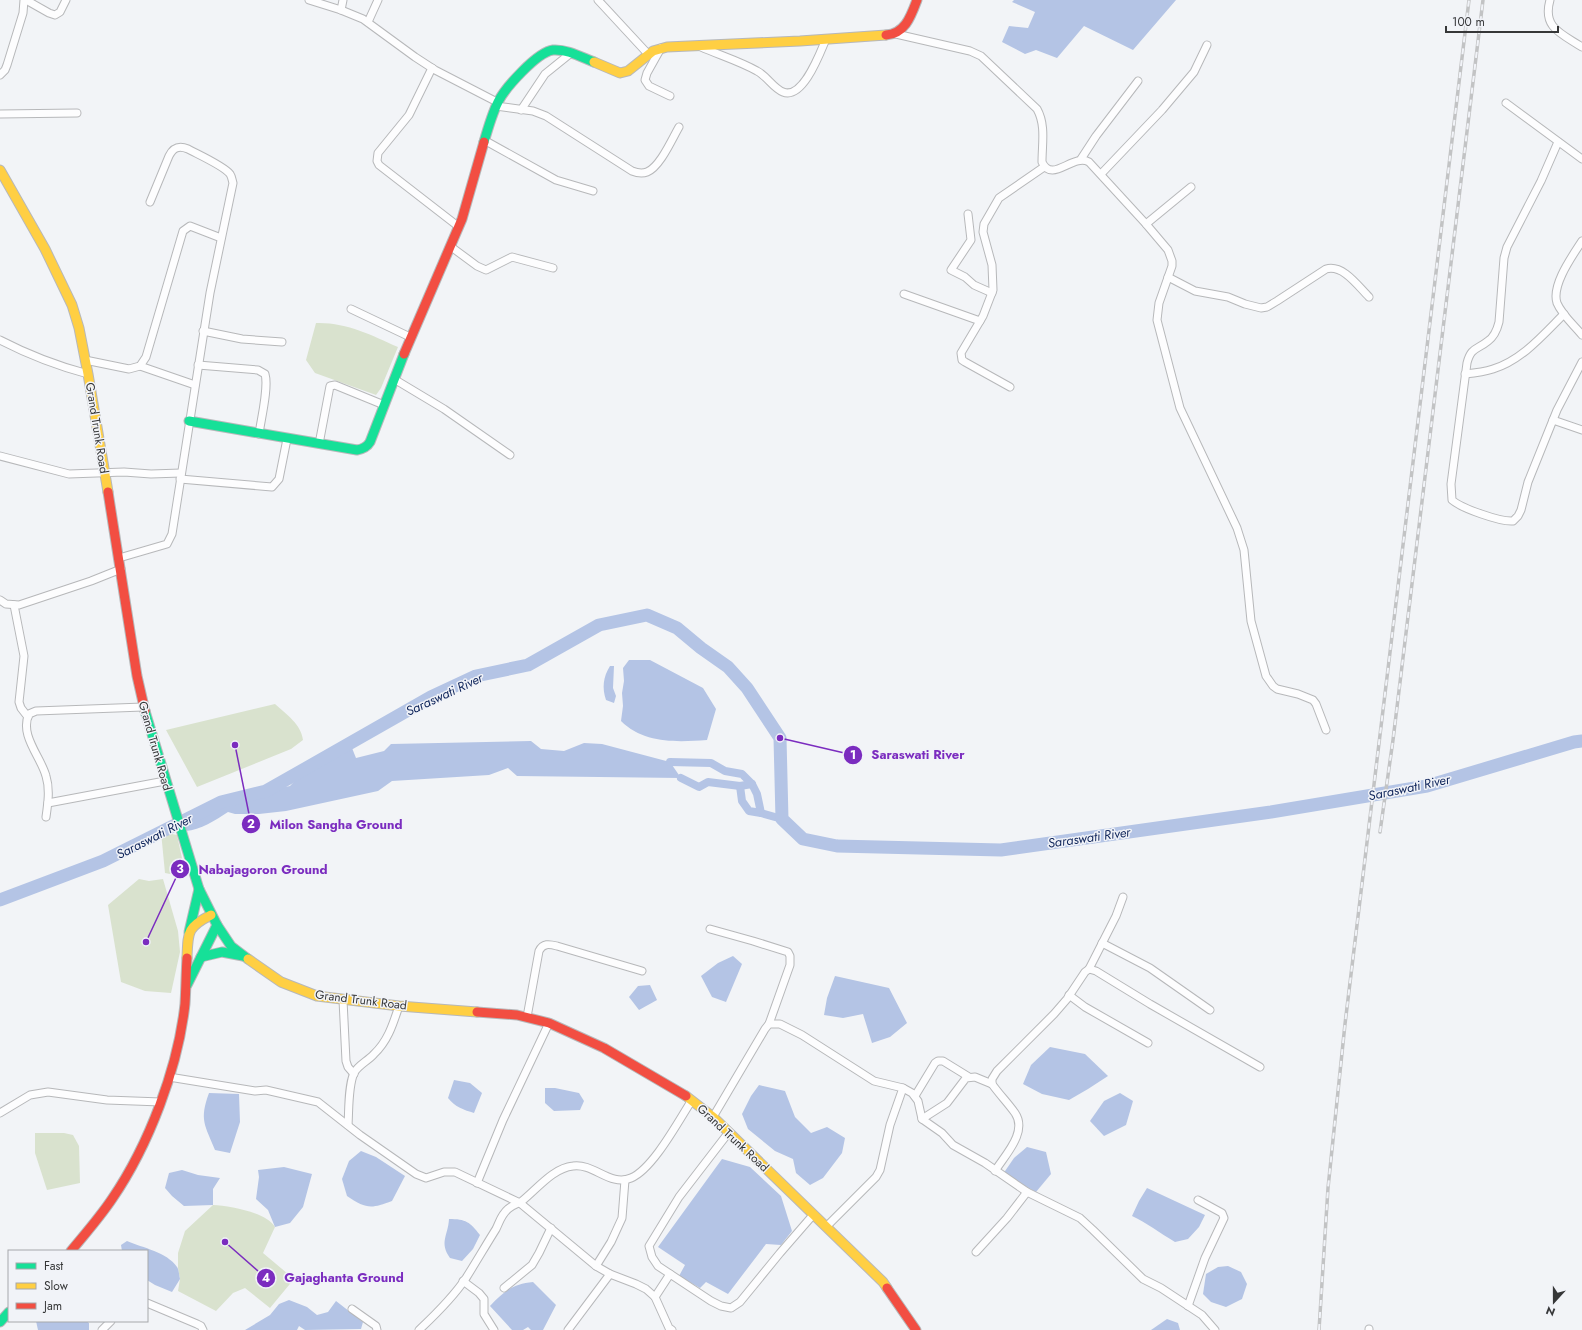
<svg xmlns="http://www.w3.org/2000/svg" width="1582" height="1330" font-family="Jost,sans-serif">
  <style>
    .green { fill: #d9e2ce }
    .water { fill: #b4c4e5 }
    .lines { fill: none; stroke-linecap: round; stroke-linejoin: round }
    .canal { stroke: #b4c4e5; stroke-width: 8 }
    .river { stroke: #b4c4e5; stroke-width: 13 }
    .street-casing { stroke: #b7b8ba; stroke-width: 9 }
    .fast-casing { stroke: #b7b8ba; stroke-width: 11 }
    .slow-casing { stroke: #b7b8ba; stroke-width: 11 }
    .jam-casing { stroke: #b7b8ba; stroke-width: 11 }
    .street { stroke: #fdfdfe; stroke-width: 7 }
    .fast { stroke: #16e098; stroke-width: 9 }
    .slow { stroke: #ffcf43; stroke-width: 9 }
    .jam { stroke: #f24e42; stroke-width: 9 }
    .rail-casing { stroke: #c2c3c4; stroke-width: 3.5 }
    .rail { stroke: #f1f3f8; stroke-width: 2; stroke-dasharray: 6; stroke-linecap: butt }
    .labels { text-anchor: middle; stroke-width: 3; stroke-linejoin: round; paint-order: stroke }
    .street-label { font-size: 12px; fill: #363738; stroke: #f1f3f8 }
    .water-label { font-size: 13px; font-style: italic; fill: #0f255b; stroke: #f1f3f8 }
    .leader { fill: none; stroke: #7b2cbf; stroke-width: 1.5 }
    .callout-dot { fill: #7b2cbf; stroke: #f1f3f8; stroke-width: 1.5 }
    .mark-label { font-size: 12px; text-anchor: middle; font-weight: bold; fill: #fff }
    .callout-label { font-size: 13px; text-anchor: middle; font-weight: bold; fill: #7b2cbf; stroke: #f1f3f8; stroke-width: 3; stroke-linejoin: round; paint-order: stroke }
  </style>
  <rect width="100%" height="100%" fill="#f2f4f7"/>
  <!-- green -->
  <g class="green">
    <path d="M 316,323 C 346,322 371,335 398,347 L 381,388 L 376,395 L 315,373 L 306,360 Z"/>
    <path d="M 275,704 C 287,715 301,724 303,740 L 291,749 L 197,787 L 166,730 Z"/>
    <polygon points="161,832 177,835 186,877 165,873"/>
    <polygon points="139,879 149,881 163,879 178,931 180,952 171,993 145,991 121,982 108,905"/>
    <polygon points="35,1133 64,1133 73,1135 79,1146 80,1183 47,1190 35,1153"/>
    <path d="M 213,1205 C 230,1206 266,1212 275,1227 L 263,1253 L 294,1279 L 270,1308 L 245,1288 L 233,1293 L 216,1311 L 178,1291 L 180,1279 L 178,1268 L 178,1253 L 185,1231 Z"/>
  </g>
  <!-- water -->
  <g class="water">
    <polygon points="1014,0 1176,0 1133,50 1084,26 1057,58 1036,50 1025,54 1002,42 1009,26 1028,28 1035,12 1012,2"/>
    <path d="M 629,660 L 650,660 L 703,688 L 716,709 L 707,740 C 677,742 644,744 621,721 L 623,706 L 622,693 L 624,681 L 623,668 Z"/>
    <path d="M 610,666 L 614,666 L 613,688 L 616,696 L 614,703 L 606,700 C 602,688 603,677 610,666 Z"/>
    <path d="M 531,741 L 541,749 L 564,751 L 584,743 L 602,744 L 670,762 L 681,778 L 517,776 L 508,768 L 489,775 L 392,781 L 378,791 L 286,811 L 259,814 L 235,814 L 228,812 C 216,820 200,830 186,831 L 183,821 L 221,802 L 266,791 L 290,786 L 309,766 L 350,743 L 356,758 L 384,751 L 391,744 Z"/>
    <polygon points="733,956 742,964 726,1002 712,997 701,976 718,963"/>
    <polygon points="835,976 889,988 907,1023 890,1037 872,1043 863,1014 843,1018 824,1015 827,998"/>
    <polygon points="650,985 657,1000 639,1010 629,997 638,986"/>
    <polygon points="1050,1047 1085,1054 1108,1076 1088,1089 1069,1100 1042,1094 1023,1084 1031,1065"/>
    <path d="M 454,1080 L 470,1083 L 482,1093 L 474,1113 C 464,1110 455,1107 448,1098 Z"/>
    <polygon points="759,1085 785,1091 795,1117 811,1133 827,1127 845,1138 842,1153 823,1178 810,1185 796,1173 793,1159 775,1151 748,1129 742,1114 751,1096"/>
    <polygon points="545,1088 555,1088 579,1093 584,1101 580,1110 554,1111 545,1103"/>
    <path d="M 209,1093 L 239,1094 L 240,1122 L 230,1153 L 215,1150 C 205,1125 199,1120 209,1093 Z"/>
    <polygon points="1120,1093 1133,1101 1126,1125 1104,1136 1090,1121 1104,1101"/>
    <polygon points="1027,1147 1046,1152 1051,1174 1036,1192 1003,1174 1014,1158"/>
    <path d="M 361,1151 L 376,1157 L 405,1176 L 392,1201 C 371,1209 366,1209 347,1196 L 342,1179 L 349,1161 Z"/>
    <polygon points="722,1159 750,1167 781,1196 792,1231 781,1245 766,1244 728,1294 706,1282 700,1288 679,1276 685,1265 658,1247"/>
    <polygon points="284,1167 312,1174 303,1207 290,1223 275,1227 268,1210 256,1199 259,1177 258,1170"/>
    <polygon points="182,1170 198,1175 220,1178 213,1189 213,1205 184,1206 172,1196 165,1188 169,1173"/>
    <path d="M 1147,1188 L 1205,1215 L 1199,1227 L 1188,1239 L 1175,1242 C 1160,1233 1147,1223 1132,1216 L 1139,1201 Z"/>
    <path d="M 449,1219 C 466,1219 470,1222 480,1235 L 473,1249 L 462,1261 L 450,1258 C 439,1242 448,1236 449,1219 Z"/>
    <path d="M 127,1241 C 143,1248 167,1252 177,1267 C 179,1270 179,1275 180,1279 L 172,1292 L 155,1285 L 147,1280 L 147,1251 L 122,1251 L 121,1245 Z"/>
    <polygon points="1228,1266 1241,1272 1247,1284 1242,1299 1226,1307 1211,1302 1203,1294 1206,1274 1218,1267"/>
    <path d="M 533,1282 L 556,1305 L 543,1330 L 531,1330 L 528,1327 L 523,1330 L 512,1330 L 490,1306 C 504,1291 513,1284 533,1282 Z"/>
    <polygon points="289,1300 307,1307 317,1315 328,1312 336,1301 363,1322 361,1329 305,1330 299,1326 297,1330 245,1330 270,1315 279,1304"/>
    <polygon points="1167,1319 1178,1323 1180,1330 1151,1330"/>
    <polygon points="36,1321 86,1321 89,1323 89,1330 38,1330"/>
  </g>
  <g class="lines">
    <!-- canal -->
    <g class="canal">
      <polyline points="670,762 711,763 725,771 742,774 752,784 757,794 761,813 782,819"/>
      <polyline points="681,778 699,787 708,782 740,786 752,784"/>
      <polyline points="740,786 742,801 749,811 761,813"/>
    </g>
    <!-- river -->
    <polyline class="river" points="0,900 103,861 221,802 266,791 431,697 476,676 528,665 599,625 647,615 677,628 701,648 728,667 747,688 780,738 782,819 803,839 837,846 1001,850 1271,812 1427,786 1574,742 1582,741"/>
    <defs>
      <g id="street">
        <polyline points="26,0 49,13 55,15 60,12 66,0"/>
        <polyline points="309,0 341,10 363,19 415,57 435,70 497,102"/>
        <polyline points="598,0 648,54"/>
        <path d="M 1550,0 C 1542,28 1562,34 1582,47"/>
        <polyline points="341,10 343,0"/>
        <polyline points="368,22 378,0"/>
        <path d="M 896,34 L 970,51 L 981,56 L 1037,109 C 1046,125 1042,144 1042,162 C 1052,184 1073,153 1089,162 L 1146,224 L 1168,250 L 1172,261 L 1172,266 L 1159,303 L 1157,320 L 1180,408 L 1237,528 L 1244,550 L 1251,621 L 1266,676 L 1273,686 L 1277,689 L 1298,694 L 1313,700 L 1316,704 L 1326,730"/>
        <path d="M 701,47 C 719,55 739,61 757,71 C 767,76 773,88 783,92 C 803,100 820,53 826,39"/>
        <polyline points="661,48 647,73 645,80 649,86 670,96"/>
        <polyline points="432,68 409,115 378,153 377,161 379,165 459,227"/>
        <polyline points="0,75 5,70 7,65 23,13 24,0"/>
        <polyline points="1506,103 1582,159"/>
        <path d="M 496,106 L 533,111 L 546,116 L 632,171 C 637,173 642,174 647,172 C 660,167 672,139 679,127"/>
        <polyline points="521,110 545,74 571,53"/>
        <polyline points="0,114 77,113"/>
        <polyline points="484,140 556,180 593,191"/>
        <path d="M 1558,142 L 1541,181 L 1507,247 L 1504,258 L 1499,322 C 1497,330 1494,337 1488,341 C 1477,350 1471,347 1467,363 L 1451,484 L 1452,500 C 1461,508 1500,522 1513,521 L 1518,516 L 1521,510 L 1528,482 L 1557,410 L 1582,362"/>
        <polyline points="1081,159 1096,136 1138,81"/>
        <polyline points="1101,174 1162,110 1194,72 1207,45"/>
        <polyline points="968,214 971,240 951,270 965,277 974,285 992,293"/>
        <polyline points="1146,224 1191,187"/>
        <path d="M 1582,241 C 1573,255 1551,285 1557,303 C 1562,315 1574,325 1582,335"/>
        <polyline points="450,246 477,266 486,270 512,257 553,268"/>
        <path d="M 1168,277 L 1195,291 L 1228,297 L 1245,304 L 1261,308 L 1267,307 L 1277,301 L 1326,269 C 1343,264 1358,286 1369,297"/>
        <polyline points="904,294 980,321"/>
        <polyline points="351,309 410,337"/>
        <polyline points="203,331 242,339 282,342"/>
        <path d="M 0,340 C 27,354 58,366 88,374"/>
        <polyline points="85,360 129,369 140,366 146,357 183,231 190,226 221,238"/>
        <path d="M 198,365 L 258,370 L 265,374 C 269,387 261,419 259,434"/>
        <polyline points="140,366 195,385"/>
        <path d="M 1465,374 C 1475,373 1484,372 1493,369 C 1522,360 1543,335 1564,314"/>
        <polyline points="394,379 444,409 510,455"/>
        <polyline points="1010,387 965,362 962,360 961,353 983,316 993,290 992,265 983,232 984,224 999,198 1044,167"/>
        <polyline points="1553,420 1582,430"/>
        <polyline points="319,444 330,386 335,385 384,405"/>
        <polyline points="0,456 69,474 124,472 151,474 181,473"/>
        <polyline points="180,479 272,487 279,479 287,439"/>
        <path d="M 119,558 L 167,544 L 172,534 L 210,293 L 233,183 C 232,180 232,177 230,174 C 224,166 197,154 188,149 C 178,145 173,148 169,156 L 150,202"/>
        <polyline points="0,600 6,604 19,605 91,581 121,569"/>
        <polyline points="14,605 24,656 19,702 21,708 28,717"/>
        <polyline points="48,803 165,781"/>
        <path d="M 46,817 C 48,803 50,789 46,776 C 41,757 19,735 29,714 L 36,711 L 143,707"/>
        <polyline points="710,929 753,941 788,952 790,956 790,965 769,1024"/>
        <polyline points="1102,943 1150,968 1210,1010"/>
        <polyline points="1089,969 1116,916 1123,897"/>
        <polyline points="1069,995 1085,1007 1148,1043"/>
        <polyline points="343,1000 346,1061 348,1067 354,1074"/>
        <path d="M 527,1017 L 539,951 C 543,943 549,944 557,946 L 642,971"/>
        <polyline points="169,1077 255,1091 266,1090 318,1102 360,1135 416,1174 426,1178 444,1172 455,1172 520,1203 596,1266 610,1274 636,1284 646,1289 655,1297 669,1328 672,1330"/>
        <polyline points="915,1096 935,1063 938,1061 943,1061 969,1077"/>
        <polyline points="0,1113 30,1095 48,1092 107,1100 161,1102"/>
        <polyline points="713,1117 765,1029 769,1024 780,1024 802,1035 874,1081 903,1088 912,1093 918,1101 922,1119 942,1133 953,1145 985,1163 1027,1192 1080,1218 1093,1230 1143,1279 1161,1288 1202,1315 1215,1330"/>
        <polyline points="922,1119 947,1103 966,1078 975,1077 992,1084"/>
        <path d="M 348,1125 C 349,1111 348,1086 354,1073 C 358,1065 368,1061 374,1054 C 388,1041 393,1024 399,1006"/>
        <polyline points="729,1132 679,1197 649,1246 652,1257 658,1266 711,1301 721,1306 731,1308 740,1302 780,1253 813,1215"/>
        <path d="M 995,1171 C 1005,1155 1028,1132 1015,1113 C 1008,1103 999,1094 992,1084 L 992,1079 L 997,1071 L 1054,1014 L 1067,999 L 1085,972 L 1089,969 L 1096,971 L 1150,1004 L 1260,1067"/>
        <polyline points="477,1183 503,1120 549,1023"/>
        <polyline points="826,1227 876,1177 880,1170 890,1125 903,1088"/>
        <polyline points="976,1252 1007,1218 1027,1192"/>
        <polyline points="596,1266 611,1242 622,1218 625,1180"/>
        <polyline points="463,1281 479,1293 484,1299 484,1314 494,1330"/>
        <polyline points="504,1288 532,1265 539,1253 551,1228"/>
        <polyline points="655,1297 670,1274"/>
        <polyline points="147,1303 197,1324 201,1326 203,1330"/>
        <polyline points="1188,1306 1205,1258 1224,1218 1222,1213 1198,1200"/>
        <polyline points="352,1309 376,1326 377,1330"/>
        <polyline points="102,1330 111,1321"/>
        <path d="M 419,1330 C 435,1315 454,1296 466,1278 C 476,1262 486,1245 496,1229 C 500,1221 501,1215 508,1209 C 512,1205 518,1204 522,1201 C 537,1189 553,1168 573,1166 C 594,1163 610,1187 631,1178 C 653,1169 679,1120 692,1100"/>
        <polyline points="568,1330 610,1274"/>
        <polyline points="1369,1330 1369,1329"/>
      </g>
      <g id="fast">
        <path d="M 484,142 C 488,128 492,114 498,102 C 505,88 537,52 553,50 C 567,49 581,57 594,62"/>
        <path d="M 189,421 L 357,450 C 363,449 367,447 370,442 L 404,354"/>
        <polyline points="145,711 199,889 217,925 231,946 248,959"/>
        <polyline points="189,932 199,889"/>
        <polyline points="201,957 222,952 243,956"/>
        <polyline points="187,985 217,925"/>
        <polyline points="0,1322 9,1312"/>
      </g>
      <g id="slow">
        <polyline points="594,62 620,73 628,71 653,51 667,47 800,41 886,35"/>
        <polyline points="0,170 45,249 72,305 79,328 88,374 108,492"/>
        <path d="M 187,958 C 188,932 187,927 211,915"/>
        <polyline points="248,959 281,982 317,996 399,1006 477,1012"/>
        <polyline points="686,1096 713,1117 883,1282 887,1288"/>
      </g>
      <g id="jam">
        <path d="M 886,35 C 905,34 911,16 917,0"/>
        <polyline points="404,354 462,219 484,142"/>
        <polyline points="108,492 137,676 145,711"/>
        <polyline points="477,1012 517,1015 549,1023 604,1048 686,1096"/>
        <path d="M 71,1251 C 85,1234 100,1217 112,1199 C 149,1145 178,1068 185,1004 C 186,988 186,973 187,958"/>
        <polyline points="887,1288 916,1330"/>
      </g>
    </defs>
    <!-- street casing -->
    <use href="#street" class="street-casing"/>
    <!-- fast casing -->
    <use href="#fast" class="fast-casing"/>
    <!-- slow casing -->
    <use href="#slow" class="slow-casing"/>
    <!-- jam casing -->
    <use href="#jam" class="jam-casing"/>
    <!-- street -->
    <use href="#street" class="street"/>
    <!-- fast -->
    <use href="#fast" class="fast"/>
    <!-- slow -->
    <use href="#slow" class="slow"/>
    <!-- jam -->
    <use href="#jam" class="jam"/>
    <defs>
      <g id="rail">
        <polyline points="1380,832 1393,740 1483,0"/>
        <polyline points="1319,1330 1328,1188 1345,1024 1469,0"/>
      </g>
    </defs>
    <!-- rail casing -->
    <use href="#rail" class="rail-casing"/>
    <!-- rail -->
    <use href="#rail" class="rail"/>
  </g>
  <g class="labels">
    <!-- street labels -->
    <g class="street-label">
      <text transform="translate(97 428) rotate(81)" y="4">Grand Trunk Road</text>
      <text transform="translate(155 746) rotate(74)" y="4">Grand Trunk Road</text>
      <text transform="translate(361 1000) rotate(7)" y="4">Grand Trunk Road</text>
      <text transform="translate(733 1138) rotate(43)" y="4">Grand Trunk Road</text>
    </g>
    <!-- water labels -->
    <g class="water-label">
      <text transform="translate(444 694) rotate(-25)" y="5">Saraswati River</text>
      <text transform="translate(1409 787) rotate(-12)" y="5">Saraswati River</text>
      <text transform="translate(154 836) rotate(-27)" y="5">Saraswati River</text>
      <text transform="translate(1089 837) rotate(-8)" y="5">Saraswati River</text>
    </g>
  </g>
  <!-- callouts -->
  <path class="leader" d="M780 738L853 755M235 745L251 824M146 942L180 869M225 1242L266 1278"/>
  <g class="callout-dot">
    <circle cx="780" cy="738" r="4"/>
    <circle cx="235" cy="745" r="4"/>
    <circle cx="146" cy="942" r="4"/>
    <circle cx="225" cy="1242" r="4"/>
    <circle cx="853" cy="755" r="10"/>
    <circle cx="251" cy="824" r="10"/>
    <circle cx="180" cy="869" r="10"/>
    <circle cx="266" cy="1278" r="10"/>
  </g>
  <g class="mark-label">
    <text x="853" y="759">1</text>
    <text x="251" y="828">2</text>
    <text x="180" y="873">3</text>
    <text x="266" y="1282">4</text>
  </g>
  <g class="callout-label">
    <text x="918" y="759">Saraswati River</text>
    <text x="336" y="829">Milon Sangha Ground</text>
    <text x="263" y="874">Nabajagoron Ground</text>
    <text x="344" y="1282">Gajaghanta Ground</text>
  </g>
  <!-- legend -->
  <rect x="8" y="1250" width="140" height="72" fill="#f1f3f8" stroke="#a6a8ab"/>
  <rect x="16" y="1263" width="20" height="6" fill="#16e098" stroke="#a6a8ab"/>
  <text x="44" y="1270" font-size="12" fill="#363738">Fast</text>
  <rect x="16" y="1283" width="20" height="6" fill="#ffcf43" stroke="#a6a8ab"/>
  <text x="44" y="1290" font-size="12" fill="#363738">Slow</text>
  <rect x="16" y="1303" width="20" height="6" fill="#f24e42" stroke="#a6a8ab"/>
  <text x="44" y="1310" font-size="12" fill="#363738">Jam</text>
  <!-- north arrow -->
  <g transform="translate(1554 1302) rotate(201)" stroke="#f1f3f8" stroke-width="3" paint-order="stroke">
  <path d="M0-3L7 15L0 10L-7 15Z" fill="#363738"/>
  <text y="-6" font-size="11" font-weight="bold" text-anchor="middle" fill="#363738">N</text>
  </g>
  <!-- scale -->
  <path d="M1446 26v6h112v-6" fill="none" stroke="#363738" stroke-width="2"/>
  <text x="1452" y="26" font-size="12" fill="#363738" stroke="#f1f3f8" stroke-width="3" paint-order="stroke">100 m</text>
</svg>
